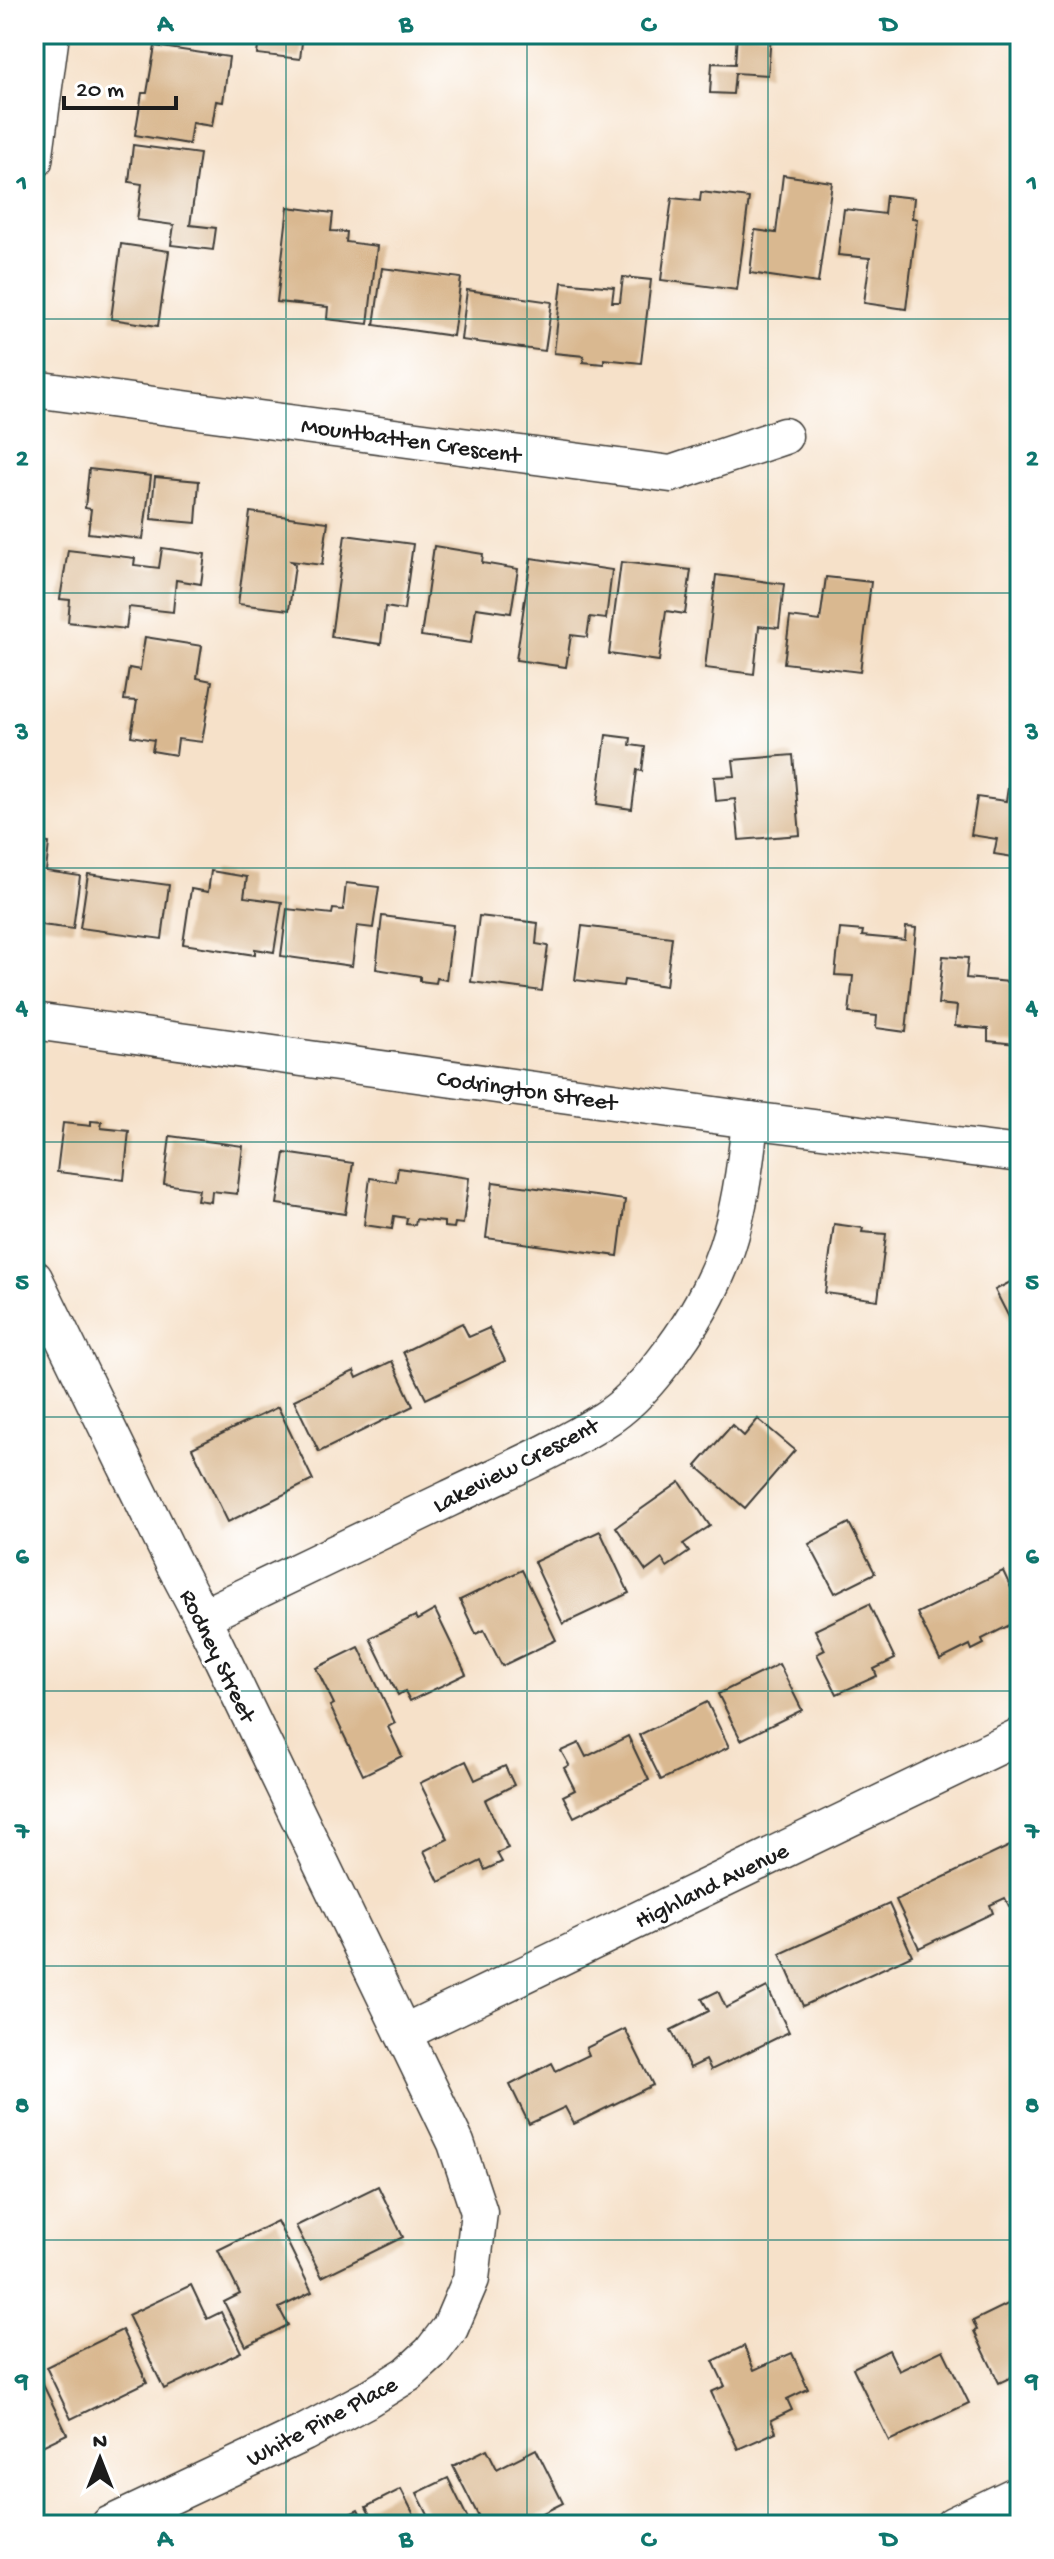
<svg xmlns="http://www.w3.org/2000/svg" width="1054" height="2559" font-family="'Gochi Hand',sans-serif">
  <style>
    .building { fill: #d9b890 }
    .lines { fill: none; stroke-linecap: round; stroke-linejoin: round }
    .minor-casing { stroke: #3d3a36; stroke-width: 39 }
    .minor { stroke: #fff; stroke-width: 36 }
    .grid { fill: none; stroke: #0f766e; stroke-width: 2; stroke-opacity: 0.55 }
    .labels { text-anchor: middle; stroke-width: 6; stroke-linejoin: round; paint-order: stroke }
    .street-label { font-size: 24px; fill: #1c1c1c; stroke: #fff }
    .neatline { fill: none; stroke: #0f766e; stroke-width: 3 }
    .grid-label { font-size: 26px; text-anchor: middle; font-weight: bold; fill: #0f766e }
  </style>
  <rect width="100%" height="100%" fill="#fff"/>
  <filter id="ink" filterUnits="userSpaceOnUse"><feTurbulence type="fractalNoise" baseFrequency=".0125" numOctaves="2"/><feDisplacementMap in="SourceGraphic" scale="16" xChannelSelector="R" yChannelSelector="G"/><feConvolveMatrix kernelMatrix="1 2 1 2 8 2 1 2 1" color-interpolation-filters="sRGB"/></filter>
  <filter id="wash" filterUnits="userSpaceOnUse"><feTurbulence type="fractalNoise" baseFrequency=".006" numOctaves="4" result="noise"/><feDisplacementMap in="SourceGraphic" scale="32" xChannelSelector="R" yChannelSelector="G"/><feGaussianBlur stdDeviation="1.8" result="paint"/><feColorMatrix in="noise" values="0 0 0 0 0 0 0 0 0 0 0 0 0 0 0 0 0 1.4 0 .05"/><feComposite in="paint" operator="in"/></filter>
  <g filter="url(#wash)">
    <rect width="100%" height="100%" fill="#f6e1c9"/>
    <g id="blocks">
      <!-- building -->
      <g class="building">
        <polygon points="260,34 303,34 300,59 257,54"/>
        <polygon points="737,34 771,34 768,75 735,73 733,94 710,93 712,63 735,64"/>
        <polygon points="155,46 229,57 223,102 216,101 212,126 192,123 189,144 135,135 142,93 147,93"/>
        <polygon points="133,145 200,154 190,225 216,228 213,250 171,245 174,225 137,220 142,184 129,182"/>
        <polygon points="783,175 832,182 818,283 750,273 755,230 776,233"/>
        <polygon points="701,192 749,198 737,290 661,280 672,198 700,201"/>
        <polygon points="886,195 914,198 912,218 917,219 906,309 864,303 870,258 838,255 844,209 884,214"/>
        <polygon points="288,207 333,213 331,231 347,232 346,242 377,246 368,324 327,319 328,307 277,302"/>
        <polygon points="121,244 169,251 158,326 111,319"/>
        <polygon points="382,268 461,278 453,336 374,325"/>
        <polygon points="623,277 651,280 641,363 604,359 604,364 583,362 584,356 554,353 562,282 614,287 612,302 620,302"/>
        <polygon points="467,290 552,302 545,351 461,340"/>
        <polygon points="89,469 151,476 143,539 88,533 91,509 85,508"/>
        <polygon points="155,477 199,481 196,523 151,519"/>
        <polygon points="250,512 328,522 322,565 291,561 295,565 289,610 238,604"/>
        <polygon points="345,535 413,544 404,610 385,607 381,644 331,637"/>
        <polygon points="434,546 483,554 482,563 518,569 511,613 476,608 471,643 421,636"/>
        <polygon points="162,548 205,554 201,584 176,580 173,612 129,607 126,629 68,622 70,600 60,599 68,550 135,558 134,565 159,568"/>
        <polygon points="531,558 612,570 606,619 590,617 587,637 571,635 566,667 516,660"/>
        <polygon points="621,562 691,570 685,614 666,611 659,661 609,654"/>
        <polygon points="716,575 784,584 779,628 759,626 754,674 705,668"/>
        <polygon points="826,577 871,582 860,672 784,663 790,617 820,621"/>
        <polygon points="145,637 202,646 197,678 212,681 202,742 178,739 176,755 152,751 154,740 131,736 137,701 124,700 129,668 140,670"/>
        <polygon points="606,735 631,738 630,745 645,747 642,771 637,770 632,809 597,804"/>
        <polygon points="793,755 800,835 739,840 735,799 716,801 714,777 735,776 733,760"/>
        <polygon points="1010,774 1020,775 1020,858 994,854 997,839 971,835 977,797 1006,801"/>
        <polygon points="34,841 49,843 46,871 80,876 73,929 34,924"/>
        <polygon points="211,871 247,877 244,897 282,902 274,952 255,949 255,955 183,944 191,889 208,892"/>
        <polygon points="88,874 169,885 162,939 80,928"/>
        <polygon points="346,883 379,887 373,928 357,926 352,966 281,956 287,909 332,914 333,909 343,910"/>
        <polygon points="382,916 453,925 446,980 437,978 436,983 420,981 420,976 376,969"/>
        <polygon points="479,916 538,923 536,944 548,946 542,991 471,982"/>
        <polygon points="582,926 672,937 666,986 624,980 623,986 575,980"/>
        <polygon points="906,927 916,928 906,1032 876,1028 877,1016 849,1013 853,976 835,975 840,929 863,931 862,936 905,940"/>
        <polygon points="943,956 968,958 966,978 1020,983 1020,1038 1017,1037 1016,1044 988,1041 988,1029 955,1026 957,1006 938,1004"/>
        <polygon points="91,1121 102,1122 101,1128 129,1131 124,1180 57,1172 63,1123 91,1126"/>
        <polygon points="170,1136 243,1146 237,1194 212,1191 211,1202 197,1200 199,1189 164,1184"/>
        <polygon points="285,1153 353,1163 345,1214 277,1204"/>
        <polygon points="398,1168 469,1178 463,1224 455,1223 454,1228 444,1227 444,1222 416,1219 415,1225 406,1224 407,1218 394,1216 392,1229 364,1225 370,1178 396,1182"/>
        <polygon points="493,1182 625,1200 618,1256 486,1238"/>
        <polygon points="834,1224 863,1228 862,1232 886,1234 878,1300 825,1293"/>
        <polygon points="1020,1277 1020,1339 995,1290"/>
        <polygon points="462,1323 469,1337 489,1328 505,1361 426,1399 403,1352"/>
        <polygon points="392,1361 413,1406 319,1452 294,1400 354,1371 357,1378"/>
        <polygon points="278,1407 313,1480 228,1522 192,1448"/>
        <polygon points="758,1419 795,1450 745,1508 696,1466 732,1425 744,1436"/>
        <polygon points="680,1482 710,1526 683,1544 689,1552 667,1567 662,1559 646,1571 616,1527"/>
        <polygon points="849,1523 875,1573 835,1593 809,1544"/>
        <polygon points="600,1531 629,1593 563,1624 534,1562"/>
        <polygon points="522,1570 556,1640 502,1666 484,1630 476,1634 460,1600"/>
        <polygon points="1003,1571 1020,1607 1020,1620 982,1639 984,1644 972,1650 970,1645 940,1660 917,1613"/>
        <polygon points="869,1604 895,1659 874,1669 877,1676 837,1694 817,1654 825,1650 815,1630"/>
        <polygon points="435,1610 466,1674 410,1701 405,1691 398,1695 370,1638 415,1616 417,1620"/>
        <polygon points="359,1647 395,1723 388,1727 402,1756 363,1775 330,1706 334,1704 316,1668"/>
        <polygon points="779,1664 802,1710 741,1740 718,1694"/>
        <polygon points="707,1702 729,1747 661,1780 639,1735"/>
        <polygon points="628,1736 649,1780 574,1817 563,1796 575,1790 564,1768 569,1765 561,1751 579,1743 586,1757"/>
        <polygon points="466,1761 475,1780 505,1766 514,1785 485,1800 508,1848 497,1853 502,1862 485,1870 481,1861 439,1882 424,1851 448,1839 420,1783"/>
        <polygon points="1018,1842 1020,1901 1009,1906 1005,1898 990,1905 993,1913 919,1948 896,1900"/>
        <polygon points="889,1904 912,1955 803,2006 780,1954"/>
        <polygon points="767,1987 789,2032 711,2070 706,2060 690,2068 671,2030 709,2011 702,1999 718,1991 726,2008"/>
        <polygon points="625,2029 653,2085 574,2124 565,2107 529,2124 510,2085 552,2063 556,2071 589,2055 586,2048"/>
        <polygon points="378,2186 403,2237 322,2277 296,2226"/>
        <polygon points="277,2221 312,2292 279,2308 288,2325 246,2346 224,2302 240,2294 218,2250"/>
        <polygon points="191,2285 207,2319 221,2312 241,2352 164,2389 128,2315"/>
        <polygon points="1020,2298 1020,2373 999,2383 974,2331 977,2330 973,2321"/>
        <polygon points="122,2330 147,2382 71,2419 46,2367"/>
        <polygon points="744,2346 754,2370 792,2353 808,2389 787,2399 792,2410 771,2420 776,2432 738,2449 711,2392 725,2386 713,2361"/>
        <polygon points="889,2350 899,2371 943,2350 969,2403 889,2441 853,2368"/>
        <polygon points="34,2366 67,2434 34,2450"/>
        <polygon points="487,2449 497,2469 536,2449 563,2503 533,2518 537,2525 483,2525 453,2466"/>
        <polygon points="448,2478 471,2525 433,2525 417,2493"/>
        <polygon points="401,2489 419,2525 375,2525 366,2507"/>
        <polygon points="358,2510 366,2525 326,2525"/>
      </g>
    </g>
  </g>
  <g filter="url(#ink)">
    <use href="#blocks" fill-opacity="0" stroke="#3d3a36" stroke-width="2"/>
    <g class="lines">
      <defs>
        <g id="minor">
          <polyline points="34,161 51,34"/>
          <polyline points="34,389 671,474 784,436"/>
          <polyline points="34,1021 750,1120 1020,1154"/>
          <polyline points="34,1278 174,1564 202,1617 456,2143 479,2212 471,2279 450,2328 431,2353 408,2374 366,2400 304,2433 109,2525"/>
          <path d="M 202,1617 C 284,1578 366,1538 448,1499 C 500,1474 555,1451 604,1420 C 627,1406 648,1382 664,1361 C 726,1282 741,1217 750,1120"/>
          <polyline points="403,2033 1020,1736"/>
          <polyline points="953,2525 1020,2493"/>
        </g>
      </defs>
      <!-- minor casing -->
      <use href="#minor" class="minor-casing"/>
      <!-- minor -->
      <use href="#minor" class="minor"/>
    </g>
  </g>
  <!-- grid -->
  <path class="grid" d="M 286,34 L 286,2525M 527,34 L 527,2525M 768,34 L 768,2525M 34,319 L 1020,319M 34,593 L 1020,593M 34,868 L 1020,868M 34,1142 L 1020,1142M 34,1417 L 1020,1417M 34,1691 L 1020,1691M 34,1966 L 1020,1966M 34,2240 L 1020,2240"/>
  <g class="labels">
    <!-- street labels -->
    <g class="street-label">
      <text transform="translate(411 439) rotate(8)" y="8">Mountbatten Crescent</text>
      <text transform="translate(527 1089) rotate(8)" y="8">Codrington Street</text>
      <text transform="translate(515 1464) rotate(-27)" y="8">Lakeview Crescent</text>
      <text transform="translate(219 1655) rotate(64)" y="8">Rodney Street</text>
      <text transform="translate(711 1884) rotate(-26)" y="8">Highland Avenue</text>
      <text transform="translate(321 2420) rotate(-28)" y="8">White Pine Place</text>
    </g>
  </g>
  <!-- margin -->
  <rect width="1054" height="2559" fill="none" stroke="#fff" stroke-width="88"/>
  <!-- north arrow -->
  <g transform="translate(100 2459)" stroke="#ffffff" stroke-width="6" paint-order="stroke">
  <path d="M0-6L14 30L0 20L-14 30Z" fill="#1c1c1c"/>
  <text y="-12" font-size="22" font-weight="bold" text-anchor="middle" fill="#1c1c1c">N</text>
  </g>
  <!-- scale -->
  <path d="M64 96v12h112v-12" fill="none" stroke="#1c1c1c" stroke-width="4"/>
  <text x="76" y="96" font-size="24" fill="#1c1c1c" stroke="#ffffff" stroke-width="6" paint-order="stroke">20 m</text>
  <rect x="44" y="44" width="966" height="2471" class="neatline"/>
  <g class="grid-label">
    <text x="165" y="31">A</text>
    <text x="406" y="31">B</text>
    <text x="648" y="31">C</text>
    <text x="889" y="31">D</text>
    <text x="22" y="190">1</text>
    <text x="1032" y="190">1</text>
    <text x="22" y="465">2</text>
    <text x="1032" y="465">2</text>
    <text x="22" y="739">3</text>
    <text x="1032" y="739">3</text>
    <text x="22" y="1014">4</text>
    <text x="1032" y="1014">4</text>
    <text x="22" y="1289">5</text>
    <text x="1032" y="1289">5</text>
    <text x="22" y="1563">6</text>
    <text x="1032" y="1563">6</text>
    <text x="22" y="1838">7</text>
    <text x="1032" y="1838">7</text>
    <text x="22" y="2112">8</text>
    <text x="1032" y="2112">8</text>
    <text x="22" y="2387">9</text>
    <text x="1032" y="2387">9</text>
    <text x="165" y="2546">A</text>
    <text x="406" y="2546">B</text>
    <text x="648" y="2546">C</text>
    <text x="889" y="2546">D</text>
  </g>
</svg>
